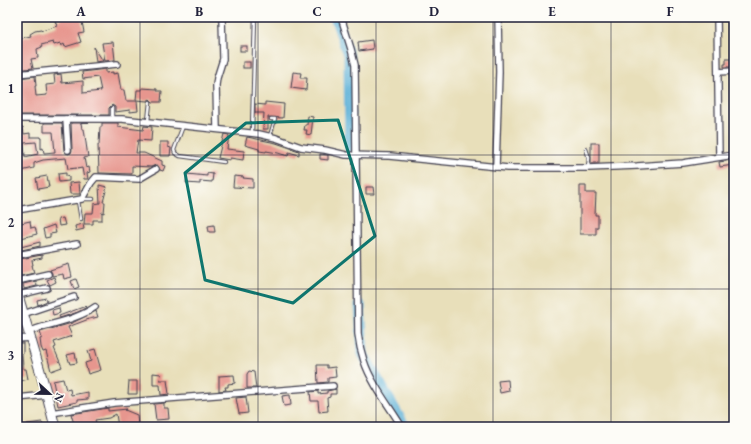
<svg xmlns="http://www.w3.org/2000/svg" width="751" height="444" font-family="'EB Garamond',serif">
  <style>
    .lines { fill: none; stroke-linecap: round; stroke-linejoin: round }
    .river { stroke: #5cb0d7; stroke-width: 11 }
    .building { fill: #e7968e; fill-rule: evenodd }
    .lane-casing { stroke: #403e4e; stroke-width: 4.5 }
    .street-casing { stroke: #403e4e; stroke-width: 8 }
    .primary-casing { stroke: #403e4e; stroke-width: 11 }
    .lane { stroke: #fff; stroke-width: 2.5 }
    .street { stroke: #fff; stroke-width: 5.5 }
    .primary { stroke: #fff; stroke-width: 9 }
    .marked { fill: none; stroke: #0f766e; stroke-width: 3; stroke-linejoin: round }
    .grid { fill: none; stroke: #22223b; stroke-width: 1; stroke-opacity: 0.55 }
    .neatline { fill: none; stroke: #22223b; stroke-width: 1.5 }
    .grid-label { font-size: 13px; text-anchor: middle; font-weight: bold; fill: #22223b }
  </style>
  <rect width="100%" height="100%" fill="#fdfcf7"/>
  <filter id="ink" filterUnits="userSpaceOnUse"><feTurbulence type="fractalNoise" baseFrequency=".025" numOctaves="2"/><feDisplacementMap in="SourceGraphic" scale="8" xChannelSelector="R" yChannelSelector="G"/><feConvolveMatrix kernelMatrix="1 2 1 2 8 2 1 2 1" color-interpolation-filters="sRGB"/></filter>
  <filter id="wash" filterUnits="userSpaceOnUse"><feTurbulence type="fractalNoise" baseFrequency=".012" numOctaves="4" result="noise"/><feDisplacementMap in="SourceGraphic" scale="16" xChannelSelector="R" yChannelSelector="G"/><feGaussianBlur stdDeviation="0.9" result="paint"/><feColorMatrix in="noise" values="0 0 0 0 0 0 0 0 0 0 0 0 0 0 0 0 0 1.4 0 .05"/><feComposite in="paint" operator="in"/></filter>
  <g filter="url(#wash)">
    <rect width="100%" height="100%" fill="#e8dfba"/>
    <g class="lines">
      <!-- river -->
      <g class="river">
        <polyline points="335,17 349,57 350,149"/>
        <polyline points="360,305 363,354 405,427"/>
      </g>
    </g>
    <g id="blocks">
      <!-- building -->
      <g class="building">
        <polygon points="67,17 81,17 84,32 78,33 81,42 65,47 64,44 61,46 60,43 54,45 53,42 41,45 42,47 37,49 38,58 31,59 33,68 17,70 17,39 31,36 30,34 35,31 41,30 42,31 57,26 55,21"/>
        <polygon points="372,40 373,49 359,51 358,42"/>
        <polygon points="113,42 115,60 105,61 102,43"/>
        <rect x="240" y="46" width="7" height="5"/>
        <polygon points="94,47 103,61 96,62"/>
        <polygon points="726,59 731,59 732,67 724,67 724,64 726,64"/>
        <rect x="243" y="62" width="7" height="6"/>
        <polygon points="106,69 106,73 113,72 113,74 118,73 121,90 124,90 126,101 137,101 138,111 130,112 130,110 115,112 115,107 112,105 109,108 109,115 17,115 17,78 35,76 36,86 35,86 36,96 47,95 46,85 55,84 54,75 61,74 62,83 83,81 83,93 101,91 98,77 83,79 82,72"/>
        <polygon points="293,72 301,73 300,78 307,78 306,90 291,88"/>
        <polygon points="142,88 157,89 157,91 162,91 161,102 153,102 150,99 147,101 136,100 137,90 142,90"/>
        <polygon points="265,102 284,104 283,118 268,117 268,129 263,129 264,113 255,113 255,104 265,105"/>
        <polygon points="308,116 313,117 311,135 306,134 307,130 304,130 305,125 307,125"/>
        <path d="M 44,123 L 62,123 L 64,151 L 68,154 L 71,153 L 72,150 L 71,123 L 81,123 L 82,129 L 84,129 L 88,157 L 84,158 L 86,168 L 89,167 L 90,172 L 87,173 L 88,179 L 84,179 L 82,168 L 77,169 L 77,168 L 68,169 L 66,158 L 43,160 L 34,163 L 34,168 L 17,172 L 18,127 L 23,127 L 24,134 L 30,133 L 30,137 L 41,137 L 41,149 L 43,148 L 44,153 L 55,152 L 53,132 L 44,132 ZM 36,142 L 38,154 L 25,157 L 24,143 Z"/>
        <polygon points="102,123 118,123 118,127 143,130 144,126 152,127 151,141 138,140 136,153 144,153 162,161 162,165 165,166 163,171 160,170 158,166 156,165 151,167 132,166 132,174 99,173 98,145 99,145 100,127 102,127"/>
        <polygon points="224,134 229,135 227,149 244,151 243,160 230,158 230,160 218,158"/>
        <polygon points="247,137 276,143 299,151 299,155 289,152 288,156 278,153 266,151 266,152 259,151 259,149 245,145"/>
        <polygon points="160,142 168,142 168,147 171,148 170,156 160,156"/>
        <rect x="591" y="143" width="8" height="20"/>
        <polygon points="320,154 328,155 328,160 320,159"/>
        <polygon points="732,160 733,165 720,167 719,162"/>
        <polygon points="66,173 66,176 69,177 69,181 59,182 58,174"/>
        <polygon points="207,173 213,174 212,182 200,181 200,184 186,183 187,174 207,176"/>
        <polygon points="47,176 49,187 38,189 36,178"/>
        <polygon points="234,176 244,177 243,178 253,179 253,188 233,187"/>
        <polygon points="79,182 80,194 70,194 69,183"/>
        <polygon points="99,185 107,187 103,202 105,202 104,213 102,212 102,220 93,220 93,224 84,224 85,213 93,213 94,204 100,203"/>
        <polygon points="580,186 586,186 586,193 596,193 595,215 598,215 598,227 596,227 596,234 580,234"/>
        <polygon points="366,187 373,187 374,194 366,194"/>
        <polygon points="63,218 65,225 59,226 58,219"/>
        <polygon points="30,221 31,228 35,227 37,234 17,239 17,224"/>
        <polygon points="83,224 84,229 76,231 75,226"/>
        <polygon points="54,225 56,233 50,234 50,237 45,238 43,229"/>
        <polygon points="214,225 215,232 209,232 208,226"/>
        <polygon points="40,242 40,246 17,251 17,248"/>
        <polygon points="42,255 42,258 32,260 33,265 32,265 34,273 21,276 17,263 21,262 20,259"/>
        <polygon points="69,264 72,277 64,279 63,274 52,276 52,273 50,270"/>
        <polygon points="54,277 56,282 50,285 47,280"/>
        <polygon points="76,279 79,287 74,289 71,281"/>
        <polygon points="36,281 37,286 24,289 23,284"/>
        <polygon points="46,298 47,301 38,305 37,300"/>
        <polygon points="86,306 87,307 78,312 60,318 59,316"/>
        <polygon points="59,308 60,313 53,315 52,310"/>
        <polygon points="96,311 98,317 89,319 68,327 72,336 54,342 56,347 54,348 62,367 51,371 46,351 43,352 41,347 40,339 42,338 40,332 72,323"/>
        <polygon points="17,343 23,343 23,353 22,353 23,369 26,369 28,379 17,382"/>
        <polygon points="95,349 101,370 88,374 85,363 91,361 88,351"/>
        <polygon points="75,353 77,363 70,364 67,355"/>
        <polygon points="317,365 327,365 327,368 335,367 336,377 328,378 328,382 318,383"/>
        <polygon points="249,371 254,372 256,388 247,388 247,374"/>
        <polygon points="153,373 161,374 160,380 167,380 169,394 161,395 160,385 153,385"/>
        <polygon points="234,375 235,383 228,384 228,387 225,387 226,390 219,391 219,376"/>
        <polygon points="63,379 66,390 70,389 71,395 88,392 88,399 77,400 77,402 58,406 53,381"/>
        <polygon points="508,380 509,391 500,393 498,381"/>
        <polygon points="129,381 137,381 137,394 128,394"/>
        <polygon points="336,389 336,394 330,394 330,397 327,398 328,411 319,412 318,401 311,401 310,392 318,391 318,394 327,393 327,391"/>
        <polygon points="290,395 291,405 284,406 282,396"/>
        <polygon points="246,397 248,413 239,414 236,398"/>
        <polygon points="164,403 164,408 168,408 169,419 156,420 154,404"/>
        <polygon points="108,408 108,411 127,409 125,410 137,415 138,427 118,427 116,414 109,418 95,420 96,423 92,424 92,427 75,427 71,414"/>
        <polygon points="42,422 43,427 27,427 27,424"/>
      </g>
    </g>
  </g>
  <g filter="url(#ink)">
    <use href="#blocks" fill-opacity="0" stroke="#403e4e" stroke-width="1"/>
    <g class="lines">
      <defs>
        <g id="lane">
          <polyline points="112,108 112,118"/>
          <polyline points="148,121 150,102"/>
          <polyline points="183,126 174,150 175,153 180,156 224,162"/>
          <polyline points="252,132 255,17"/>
          <polyline points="270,136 275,119 271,119"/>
          <polyline points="586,149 589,158 588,168"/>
          <polyline points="83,199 93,199"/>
          <polyline points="78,201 81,219"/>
        </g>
        <g id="street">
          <path d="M 341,17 L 351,49 L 355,65 L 358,334 C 359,343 361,352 364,361 C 371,383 390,407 402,427"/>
          <polyline points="717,17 719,157"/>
          <polyline points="718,72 734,71"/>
          <polyline points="17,74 117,64"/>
          <polyline points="17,119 122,119 259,134 276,138 301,147 325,150 346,155 389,156 508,168 588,168 637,166 683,163 734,155"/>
          <polyline points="66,119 68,150"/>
          <polyline points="217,129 216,85 217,78 223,59 222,17"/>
          <polyline points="496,167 499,72 498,17"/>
          <polyline points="17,210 82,199 91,183 96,177 139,179 156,169"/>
          <polyline points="17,255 77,244"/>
          <polyline points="17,281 48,274"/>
          <polyline points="18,295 47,288"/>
          <polyline points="23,314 74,297"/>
          <path d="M 28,332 C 50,323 75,321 95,307"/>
          <polyline points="17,339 30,338"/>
          <polyline points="17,398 47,395"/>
          <polyline points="51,413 114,403 333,386"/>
        </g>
        <polyline id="primary" points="17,292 47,395 55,427"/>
      </defs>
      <!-- lane casing -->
      <use href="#lane" class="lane-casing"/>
      <!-- street casing -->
      <use href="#street" class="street-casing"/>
      <!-- primary casing -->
      <use href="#primary" class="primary-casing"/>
      <!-- lane -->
      <use href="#lane" class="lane"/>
      <!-- street -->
      <use href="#street" class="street"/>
      <!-- primary -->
      <use href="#primary" class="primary"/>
    </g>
  </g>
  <!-- marked area -->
  <path class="marked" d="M 338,120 L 375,236 L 293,303 L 205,280 L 185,173 L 246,123 Z"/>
  <!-- grid -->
  <path class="grid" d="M 140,17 L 140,427M 258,17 L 258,427M 376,17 L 376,427M 493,17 L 493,427M 611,17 L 611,427M 17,155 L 734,155M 17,289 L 734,289"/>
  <!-- margin -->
  <rect width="751" height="444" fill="none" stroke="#fdfcf7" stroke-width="44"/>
  <!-- north arrow -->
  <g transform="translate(50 394) rotate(112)" stroke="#fdfcf7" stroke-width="3" paint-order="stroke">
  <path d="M0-3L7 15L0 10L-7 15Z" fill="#22223b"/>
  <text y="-6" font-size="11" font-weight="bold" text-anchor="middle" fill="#22223b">N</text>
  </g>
  <rect x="22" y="22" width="707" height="400" class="neatline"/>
  <g class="grid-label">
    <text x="81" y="16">A</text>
    <text x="199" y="16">B</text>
    <text x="317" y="16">C</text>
    <text x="434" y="16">D</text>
    <text x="552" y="16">E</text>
    <text x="670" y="16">F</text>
    <text x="11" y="93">1</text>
    <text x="11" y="227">2</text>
    <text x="11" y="360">3</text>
  </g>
</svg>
